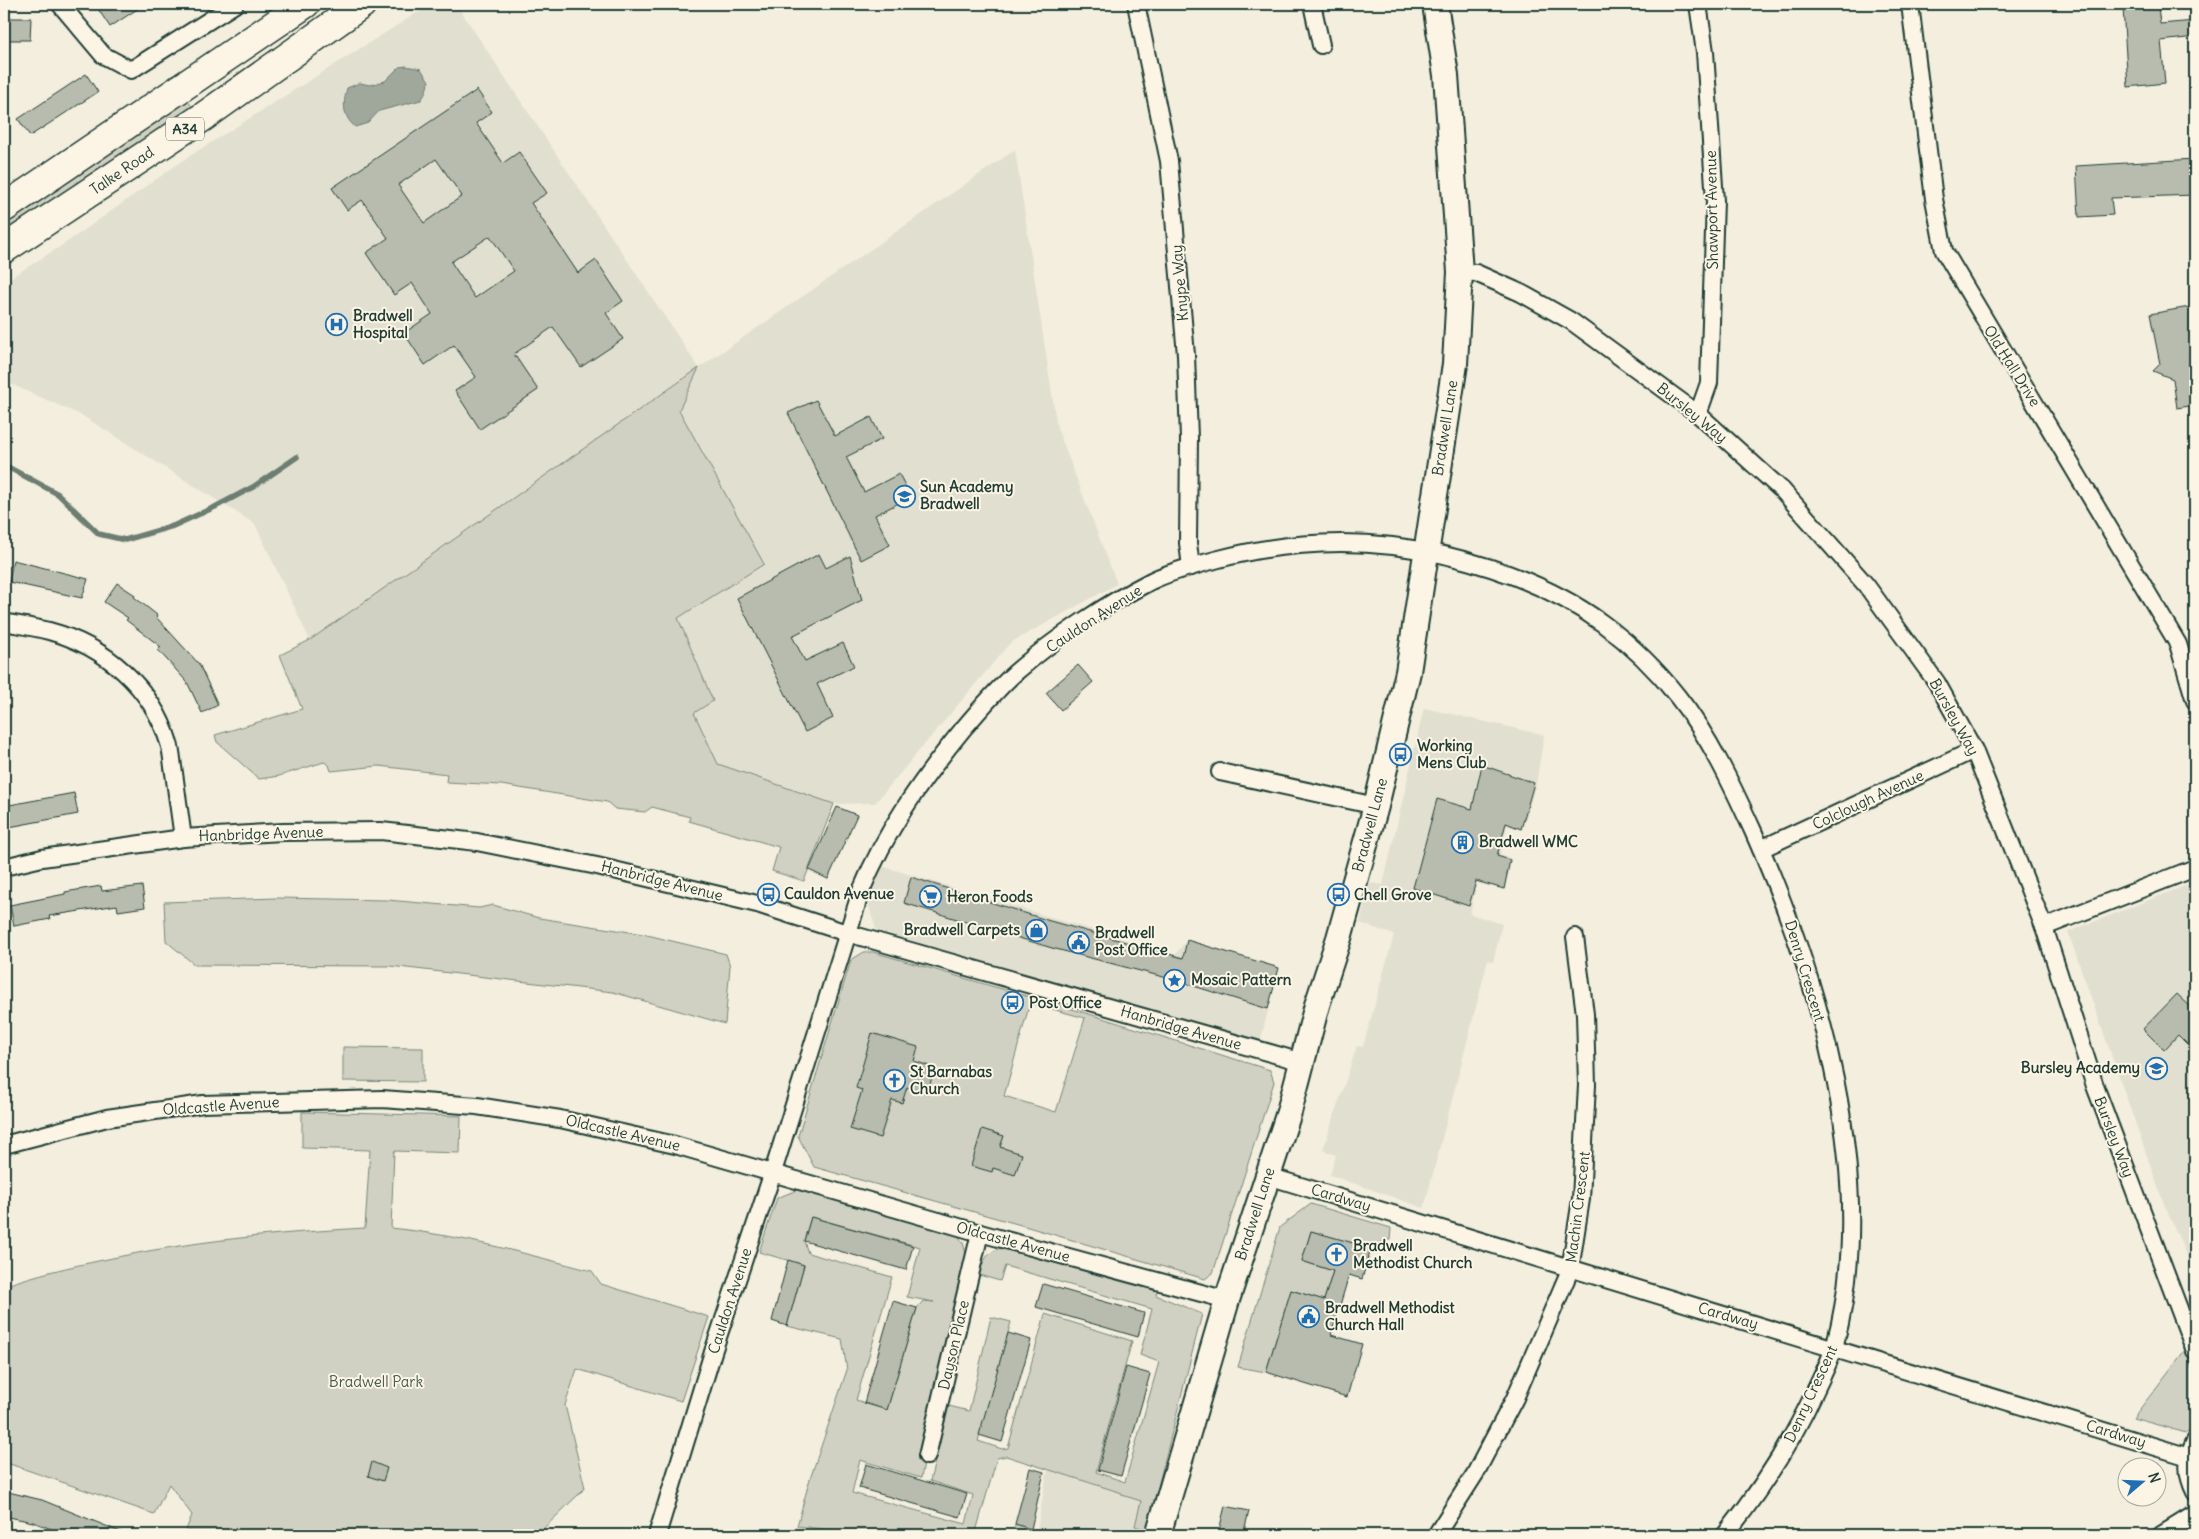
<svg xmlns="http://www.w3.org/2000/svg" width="2199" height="1539" font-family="Delius,sans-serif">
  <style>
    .built { fill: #e1dfd0 }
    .green { fill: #d0d1c2; stroke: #78877b; fill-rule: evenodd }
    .water { fill: #a0a89b; stroke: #6c7d72 }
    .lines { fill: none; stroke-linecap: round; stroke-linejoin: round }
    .stream { stroke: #6c7d72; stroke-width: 5.5 }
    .building { fill: #b8bcae; stroke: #1f3d34; fill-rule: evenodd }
    .street-casing { stroke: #1f3d34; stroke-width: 20 }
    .secondary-casing { stroke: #1f3d34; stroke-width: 28 }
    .highway-casing { stroke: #1f3d34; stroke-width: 31 }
    .street { stroke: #fcf5e5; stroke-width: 16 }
    .secondary { stroke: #fcf5e5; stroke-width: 24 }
    .highway { stroke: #fcf5e5; stroke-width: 28 }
    .labels { text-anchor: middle; stroke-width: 4; stroke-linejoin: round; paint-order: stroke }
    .shield { fill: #fcf5e5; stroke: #617469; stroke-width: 1 }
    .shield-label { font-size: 14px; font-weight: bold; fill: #1f3d34 }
    .street-label { font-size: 15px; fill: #1f3d34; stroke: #fcf5e5 }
    .poi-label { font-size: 15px; font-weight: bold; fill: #1f3d34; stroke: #fcf5e5; text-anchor: start }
    .park-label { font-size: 15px; fill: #425b50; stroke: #fcf5e5 }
  </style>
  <rect width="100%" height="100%" fill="#f3eede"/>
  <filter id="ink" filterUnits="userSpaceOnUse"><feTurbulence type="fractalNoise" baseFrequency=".02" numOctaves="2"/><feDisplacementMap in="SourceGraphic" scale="10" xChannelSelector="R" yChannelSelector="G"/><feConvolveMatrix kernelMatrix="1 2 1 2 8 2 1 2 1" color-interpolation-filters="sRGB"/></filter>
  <g filter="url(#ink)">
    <!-- built -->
    <g class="built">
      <polygon points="431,4 456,4 699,368 1015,150 1057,428 1117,584 1010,643 875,803 834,804 718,764 693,713 713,700 678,618 763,564 679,410 698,369 310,640 255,524 83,416 4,381 4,282 66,243 188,157"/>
      <polygon points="1424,708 1544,735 1536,784 1522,830 1507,825 1500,854 1511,859 1505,890 1477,883 1470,914 1502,924 1493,962 1488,960 1424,1208 1330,1175 1336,1155 1323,1150 1357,1046 1363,1047 1394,935 1360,923 1370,883 1383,885"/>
      <polygon points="878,865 1175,955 1187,940 1279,967 1260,1042 876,930 866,896"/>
      <polygon points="2195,882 2195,1275 2164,1204 2068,932"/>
      <polygon points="1048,1469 1142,1500 1134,1535 1036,1535"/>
    </g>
    <!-- green -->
    <g class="green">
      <polygon points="187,99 194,110 4,237 4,219"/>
      <polygon points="699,368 679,410 764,564 678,618 713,701 694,713 718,764 834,804 804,881 772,871 779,847 689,821 690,817 652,807 645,812 615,809 607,802 501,785 446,782 447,774 379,766 331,771 329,765 324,762 279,776 259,779 217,742 215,735 302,709 280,655 310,640"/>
      <polygon points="276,898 387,900 479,908 493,905 539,918 643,934 726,954 730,966 725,1024 613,992 390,966 195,965 166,941 164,902"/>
      <path d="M 864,952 L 873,952 L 1089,1014 L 1270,1070 L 1274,1082 L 1213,1273 L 1205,1279 L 1021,1225 L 814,1167 L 798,1136 L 851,960 ZM 1030,1003 L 1085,1018 L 1056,1112 L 1004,1096 Z"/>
      <polygon points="343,1047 423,1048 423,1082 343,1081"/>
      <path d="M 302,1112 L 461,1116 L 460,1153 L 394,1151 L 391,1228 C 460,1235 526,1254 592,1271 L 601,1284 L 709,1317 L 681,1401 L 577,1369 L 565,1405 L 585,1488 L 537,1535 L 191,1535 L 186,1530 L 192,1515 L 169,1484 L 154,1514 L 4,1462 L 4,1286 C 37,1274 69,1267 103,1260 C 190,1241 277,1233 365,1228 L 370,1150 L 302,1148 Z"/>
      <path d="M 797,1190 L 957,1234 L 963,1243 L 967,1257 L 925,1425 L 931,1427 L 921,1478 L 860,1460 L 852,1493 L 966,1524 L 973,1495 L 930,1481 L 949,1406 L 969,1411 L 991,1317 L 1011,1322 L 978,1441 L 1002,1449 L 1008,1448 L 1045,1314 L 1132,1341 L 1096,1472 L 1125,1482 L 1159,1362 L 1140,1355 L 1152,1309 L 1005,1266 L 1000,1281 L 979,1275 C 983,1260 986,1254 1000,1248 L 1157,1291 L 1156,1295 L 1202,1314 L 1147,1530 L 1135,1526 L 1141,1501 L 1122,1495 L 1122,1493 L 1006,1456 L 997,1458 L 975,1535 L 874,1535 L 797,1526 L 809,1482 L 847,1370 L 842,1339 L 787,1326 L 804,1265 L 759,1252 L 777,1198 ZM 811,1217 L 920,1247 L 907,1297 L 934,1302 L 923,1301 L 917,1308 L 887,1410 L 856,1400 L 892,1277 L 808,1253 L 804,1241 Z"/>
      <polygon points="1311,1204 1391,1228 1390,1240 1385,1240 1371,1249 1311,1231 1302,1261 1333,1271 1324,1300 1291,1290 1266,1372 1238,1367 1280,1227"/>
      <polygon points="2185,1350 2195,1377 2195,1430 2186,1433 2133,1418"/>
      <polygon points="1015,1524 1031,1529 1036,1535 1014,1535"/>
    </g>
    <!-- water -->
    <path class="water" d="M 406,66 L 421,69 L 429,81 L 425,94 L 421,100 L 379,111 L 368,123 L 355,127 C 342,115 343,104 347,88 L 360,83 L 370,85 L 385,81 L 399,67 Z"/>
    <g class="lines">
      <!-- stream -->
      <polyline class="stream" points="4,465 58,494 99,534 125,540 173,526 215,507 253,487 297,457"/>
    </g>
    <!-- building -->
    <g class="building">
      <polygon points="106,4 145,4 110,27 98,9"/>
      <polygon points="2158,7 2160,24 2195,21 2195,37 2161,41 2165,83 2128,87 2123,8"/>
      <polygon points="4,18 31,18 30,40 4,40"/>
      <polygon points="86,74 98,92 30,136 18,119"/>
      <path d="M 477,90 L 492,112 L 476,123 L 503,163 L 519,152 L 547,193 L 531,203 L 578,273 L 596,260 L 623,301 L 606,313 L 623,339 L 581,367 L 553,327 L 514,354 L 538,390 L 480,429 L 455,391 L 476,377 L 454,345 L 425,365 L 404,333 L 432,314 L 412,283 L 394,295 L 366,253 L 388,238 L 362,200 L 347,210 L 332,188 ZM 436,159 L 462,196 L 424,223 L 398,185 ZM 490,236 L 514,271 L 475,298 L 451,262 Z"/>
      <polygon points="2195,159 2195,195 2111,198 2113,215 2079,217 2076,166"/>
      <polygon points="2195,306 2195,405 2177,408 2173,379 2153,371 2160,364 2150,314"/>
      <polygon points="816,400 835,436 871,417 882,439 846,457 864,492 899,474 911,497 875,515 890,545 861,560 788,413"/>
      <polygon points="819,554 826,568 850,556 862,600 792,636 805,661 843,643 854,666 817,684 833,718 805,732 737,598"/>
      <polygon points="13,560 88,579 82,598 9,582"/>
      <polygon points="117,583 135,595 134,597 157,615 156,617 199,664 218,705 202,713 187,682 158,650 161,647 126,620 128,618 104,602"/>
      <polygon points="1078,665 1093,682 1061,710 1046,693"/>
      <polygon points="1482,765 1534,783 1521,829 1506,823 1497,856 1510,860 1504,889 1476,881 1469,906 1413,888 1437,799 1472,809"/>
      <polygon points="74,793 78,814 4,828 4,806"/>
      <polygon points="837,807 857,815 828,879 809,870"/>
      <polygon points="911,877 1050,921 1183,958 1187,940 1279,968 1268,1009 1171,979 1052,948 904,903"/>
      <polygon points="101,886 102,891 142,886 145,907 118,911 117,905 49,916 50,919 14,926 10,905 65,894 65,892"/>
      <polygon points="2177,994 2195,1011 2195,1052 2178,1035 2164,1050 2143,1029"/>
      <polygon points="872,1033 918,1047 914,1061 935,1068 927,1093 907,1087 902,1103 892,1100 880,1138 850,1129 862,1090 856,1088"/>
      <polygon points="982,1129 1004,1136 1000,1147 1022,1154 1015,1175 993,1168 992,1172 971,1166"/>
      <polygon points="811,1217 913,1246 906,1270 804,1241"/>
      <polygon points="1311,1231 1371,1248 1362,1279 1349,1275 1331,1335 1362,1344 1347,1397 1266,1372 1291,1290 1324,1300 1333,1271 1302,1261"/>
      <polygon points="788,1260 804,1265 787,1326 772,1321"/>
      <polygon points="1043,1284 1144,1313 1138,1337 1036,1307"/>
      <polygon points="893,1301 917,1308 887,1410 864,1403"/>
      <polygon points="1008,1333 1031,1340 1002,1442 979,1435"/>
      <polygon points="1126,1367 1150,1374 1121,1476 1098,1470"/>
      <polygon points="372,1462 387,1468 383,1481 368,1476"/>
      <polygon points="866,1464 967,1494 960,1517 859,1488"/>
      <polygon points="1030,1468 1044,1472 1031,1529 1015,1524"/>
      <polygon points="4,1491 42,1500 128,1535 67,1535 33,1522 4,1516"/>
      <polygon points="1225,1506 1249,1511 1243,1535 1218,1535"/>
    </g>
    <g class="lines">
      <defs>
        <g id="street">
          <polyline points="60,4 103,55 131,70 235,4"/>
          <polyline points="1136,4 1169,161 1186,355 1189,438 1188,543 1191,567"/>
          <polyline points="1312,4 1321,45"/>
          <polyline points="1910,4 1934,199 1944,251 2178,644 2195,701"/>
          <polyline points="1460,272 1476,273 1521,293 1571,321 1698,414 1783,491 1866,585 1937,683 1974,750 2044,927 2095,1086 2195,1351"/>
          <polyline points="1698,414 1709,383 1715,201 1705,52 1698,4"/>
          <path d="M 4,622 C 19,625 34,627 49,631 C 105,646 152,687 169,743 C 172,752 172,763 174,773 C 177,795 180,816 183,838"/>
          <polyline points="1220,772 1376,806"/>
          <polyline points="1761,849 1974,750"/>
          <polyline points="4,867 42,858 183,838 283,832 381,831 477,842 597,866 757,904 847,933 1302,1062"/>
          <polyline points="2044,927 2195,868"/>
          <polyline points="4,1145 107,1118 203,1104 382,1099 477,1106 560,1119 675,1145 980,1233 1227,1300"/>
          <polyline points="1268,1176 2189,1457"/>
          <path d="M 2195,1441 C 2186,1459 2186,1474 2195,1492"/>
          <polyline points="927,1456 980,1233"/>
          <path d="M 657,1535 L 713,1352 L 773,1172 L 861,891 C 886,830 922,779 963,729 C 980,709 997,689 1016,672 C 1054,639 1106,604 1151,581 C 1171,571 1194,566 1215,560 C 1290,540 1368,537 1444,555 C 1499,568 1556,589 1602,623 C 1629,643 1657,670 1678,697 C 1709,736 1732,785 1753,831 C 1820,981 1879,1180 1835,1344 C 1831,1359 1823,1374 1816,1389 C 1792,1442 1761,1490 1725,1535"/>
          <polyline points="1436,1535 1475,1474 1515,1398 1570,1270 1581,1199 1587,1085 1585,1014 1575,937"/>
          <polyline points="2161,1535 2195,1514"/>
        </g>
        <polyline id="secondary" points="1158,1535 1227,1300 1289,1112 1317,1005 1339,938 1376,806 1408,672 1455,364 1460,272 1446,75 1435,4"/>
        <g id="highway">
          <polyline points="4,208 305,4"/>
          <polyline points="4,249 203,117 362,4"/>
        </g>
      </defs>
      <!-- street casing -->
      <use href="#street" class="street-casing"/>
      <!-- secondary casing -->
      <use href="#secondary" class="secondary-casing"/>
      <!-- highway casing -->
      <use href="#highway" class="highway-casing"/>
      <!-- street -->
      <use href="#street" class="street"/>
      <!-- secondary -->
      <use href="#secondary" class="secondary"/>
      <!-- highway -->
      <use href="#highway" class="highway"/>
    </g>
  </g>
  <!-- icons -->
  <defs>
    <symbol id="hospital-ring" viewBox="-11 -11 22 22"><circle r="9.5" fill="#fcf5e5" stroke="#1f6fb2" stroke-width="1.5"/><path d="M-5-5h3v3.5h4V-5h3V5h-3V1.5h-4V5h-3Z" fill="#1f6fb2"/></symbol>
    <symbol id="school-ring" viewBox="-11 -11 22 22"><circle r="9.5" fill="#fcf5e5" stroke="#1f6fb2" stroke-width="1.5"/><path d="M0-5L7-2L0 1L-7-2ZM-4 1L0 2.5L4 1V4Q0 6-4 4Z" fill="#1f6fb2"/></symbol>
    <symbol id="bus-ring" viewBox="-11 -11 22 22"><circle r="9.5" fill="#fcf5e5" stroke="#1f6fb2" stroke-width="1.5"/><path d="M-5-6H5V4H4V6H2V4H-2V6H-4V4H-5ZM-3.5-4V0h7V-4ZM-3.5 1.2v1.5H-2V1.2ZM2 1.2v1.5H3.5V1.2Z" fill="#1f6fb2"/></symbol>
    <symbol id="building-ring" viewBox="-11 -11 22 22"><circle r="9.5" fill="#fcf5e5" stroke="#1f6fb2" stroke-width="1.5"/><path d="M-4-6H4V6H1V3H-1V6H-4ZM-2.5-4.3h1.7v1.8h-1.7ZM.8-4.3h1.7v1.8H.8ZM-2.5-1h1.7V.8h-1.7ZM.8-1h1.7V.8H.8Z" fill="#1f6fb2"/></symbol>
    <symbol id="supermarket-ring" viewBox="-11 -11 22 22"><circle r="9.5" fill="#fcf5e5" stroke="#1f6fb2" stroke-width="1.5"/><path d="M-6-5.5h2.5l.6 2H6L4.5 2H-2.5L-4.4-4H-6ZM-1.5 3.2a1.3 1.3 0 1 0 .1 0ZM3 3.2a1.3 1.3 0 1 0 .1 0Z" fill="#1f6fb2"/></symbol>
    <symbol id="shop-ring" viewBox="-11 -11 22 22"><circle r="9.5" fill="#fcf5e5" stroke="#1f6fb2" stroke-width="1.5"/><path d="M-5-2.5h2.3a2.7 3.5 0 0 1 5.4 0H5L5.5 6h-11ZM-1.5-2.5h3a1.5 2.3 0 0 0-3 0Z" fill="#1f6fb2"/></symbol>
    <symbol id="civic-ring" viewBox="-11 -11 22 22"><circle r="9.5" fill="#fcf5e5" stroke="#1f6fb2" stroke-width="1.5"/><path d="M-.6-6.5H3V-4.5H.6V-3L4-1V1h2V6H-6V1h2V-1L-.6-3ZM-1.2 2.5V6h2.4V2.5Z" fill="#1f6fb2"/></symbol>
    <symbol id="sight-ring" viewBox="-11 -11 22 22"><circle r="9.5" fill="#fcf5e5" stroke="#1f6fb2" stroke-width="1.5"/><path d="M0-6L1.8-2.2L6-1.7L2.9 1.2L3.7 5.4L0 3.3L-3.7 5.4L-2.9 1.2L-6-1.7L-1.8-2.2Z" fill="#1f6fb2"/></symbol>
    <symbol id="church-ring" viewBox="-11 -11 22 22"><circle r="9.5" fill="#fcf5e5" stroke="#1f6fb2" stroke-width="1.5"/><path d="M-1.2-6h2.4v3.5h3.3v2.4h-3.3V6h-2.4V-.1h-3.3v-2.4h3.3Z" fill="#1f6fb2"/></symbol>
  </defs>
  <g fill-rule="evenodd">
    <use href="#hospital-ring" x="324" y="312" width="25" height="25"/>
    <use href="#school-ring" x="892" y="484" width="25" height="25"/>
    <use href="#bus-ring" x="1388" y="742" width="25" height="25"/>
    <use href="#building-ring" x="1450" y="830" width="25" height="25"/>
    <use href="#bus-ring" x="756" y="882" width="25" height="25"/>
    <use href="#bus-ring" x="1326" y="882" width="25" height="25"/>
    <use href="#supermarket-ring" x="918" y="884" width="25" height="25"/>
    <use href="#shop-ring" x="1024" y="918" width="25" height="25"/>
    <use href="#civic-ring" x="1066" y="930" width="25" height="25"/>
    <use href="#sight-ring" x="1162" y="968" width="25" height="25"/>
    <use href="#bus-ring" x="1000" y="990" width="25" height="25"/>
    <use href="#school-ring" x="2144" y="1056" width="25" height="25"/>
    <use href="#church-ring" x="882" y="1068" width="25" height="25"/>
    <use href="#church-ring" x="1324" y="1242" width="25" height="25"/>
    <use href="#civic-ring" x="1296" y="1304" width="25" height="25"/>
  </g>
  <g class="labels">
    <!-- shield labels -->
    <rect class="shield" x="166" y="117.5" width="38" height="23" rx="4"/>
    <g class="shield-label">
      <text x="185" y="134">A34</text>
    </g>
    <!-- street labels -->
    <g class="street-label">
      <text transform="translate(122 171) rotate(-34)" y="5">Talke Road</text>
      <text transform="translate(1712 210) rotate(-91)" y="5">Shawport Avenue</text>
      <text transform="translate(1180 283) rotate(-95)" y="5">Knype Way</text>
      <text transform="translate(2012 366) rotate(58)" y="5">Old Hall Drive</text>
      <text transform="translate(1692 413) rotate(39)" y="5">Bursley Way</text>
      <text transform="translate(1445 428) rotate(-81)" y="5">Bradwell Lane</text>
      <text transform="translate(1094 619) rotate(-33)" y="5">Cauldon Avenue</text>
      <text transform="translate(1954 717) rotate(61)" y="5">Bursley Way</text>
      <text transform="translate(1868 800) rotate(-25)" y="5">Colclough Avenue</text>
      <text transform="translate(1370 825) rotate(-75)" y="5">Bradwell Lane</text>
      <text transform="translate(261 834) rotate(-2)" y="5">Hanbridge Avenue</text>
      <text transform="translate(662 881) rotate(14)" y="5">Hanbridge Avenue</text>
      <text transform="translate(1805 971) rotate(73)" y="5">Denry Crescent</text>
      <text transform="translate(1181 1028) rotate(16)" y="5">Hanbridge Avenue</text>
      <text transform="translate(221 1106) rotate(-4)" y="5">Oldcastle Avenue</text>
      <text transform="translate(623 1133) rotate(13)" y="5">Oldcastle Avenue</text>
      <text transform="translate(2114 1137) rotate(69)" y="5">Bursley Way</text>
      <text transform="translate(1341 1198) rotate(17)" y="5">Cardway</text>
      <text transform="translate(1578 1207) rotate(-83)" y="5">Machin Crescent</text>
      <text transform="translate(1255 1214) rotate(-72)" y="5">Bradwell Lane</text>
      <text transform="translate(1013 1242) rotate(15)" y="5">Oldcastle Avenue</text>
      <text transform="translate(730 1301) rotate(-72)" y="5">Cauldon Avenue</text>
      <text transform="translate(1728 1316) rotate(16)" y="5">Cardway</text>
      <text transform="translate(954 1345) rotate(-77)" y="5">Dayson Place</text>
      <text transform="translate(1811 1394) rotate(-65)" y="5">Denry Crescent</text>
      <text transform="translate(2116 1434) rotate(17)" y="5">Cardway</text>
    </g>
    <!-- poi labels -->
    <g class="poi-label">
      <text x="353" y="321">Bradwell<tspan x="353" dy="17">Hospital</tspan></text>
      <text x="920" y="492">Sun Academy<tspan x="920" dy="17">Bradwell</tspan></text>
      <text x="1417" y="751">Working<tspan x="1417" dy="17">Mens Club</tspan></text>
      <text x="1479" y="847">Bradwell WMC</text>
      <text x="784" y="899">Cauldon Avenue</text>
      <text x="1354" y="900">Chell Grove</text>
      <text x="947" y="902">Heron Foods</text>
      <text x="1020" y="935" text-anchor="end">Bradwell Carpets</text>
      <text x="1095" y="938">Bradwell<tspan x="1095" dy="17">Post Office</tspan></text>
      <text x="1191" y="985">Mosaic Pattern</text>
      <text x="1029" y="1008">Post Office</text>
      <text x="2140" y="1073" text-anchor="end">Bursley Academy</text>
      <text x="910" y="1077">St Barnabas<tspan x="910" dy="17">Church</tspan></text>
      <text x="1353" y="1251">Bradwell<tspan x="1353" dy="17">Methodist Church</tspan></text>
      <text x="1325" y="1313">Bradwell Methodist<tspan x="1325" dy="17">Church Hall</tspan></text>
    </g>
    <!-- park labels -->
    <g class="park-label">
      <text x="376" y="1387">Bradwell Park</text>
    </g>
  </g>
  <!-- margin -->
  <rect width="2199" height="1539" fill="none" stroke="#fcf5e5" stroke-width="20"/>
  <rect x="10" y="10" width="2179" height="1519" fill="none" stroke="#1f3d34" stroke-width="2" filter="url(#ink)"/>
  <!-- north arrow -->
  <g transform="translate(2142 1482) rotate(71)"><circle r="24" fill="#fcf5e5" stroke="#a4ab9e"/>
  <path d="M0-4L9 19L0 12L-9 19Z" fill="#1f6fb2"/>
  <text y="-8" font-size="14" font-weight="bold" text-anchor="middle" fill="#1f3d34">N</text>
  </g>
</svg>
